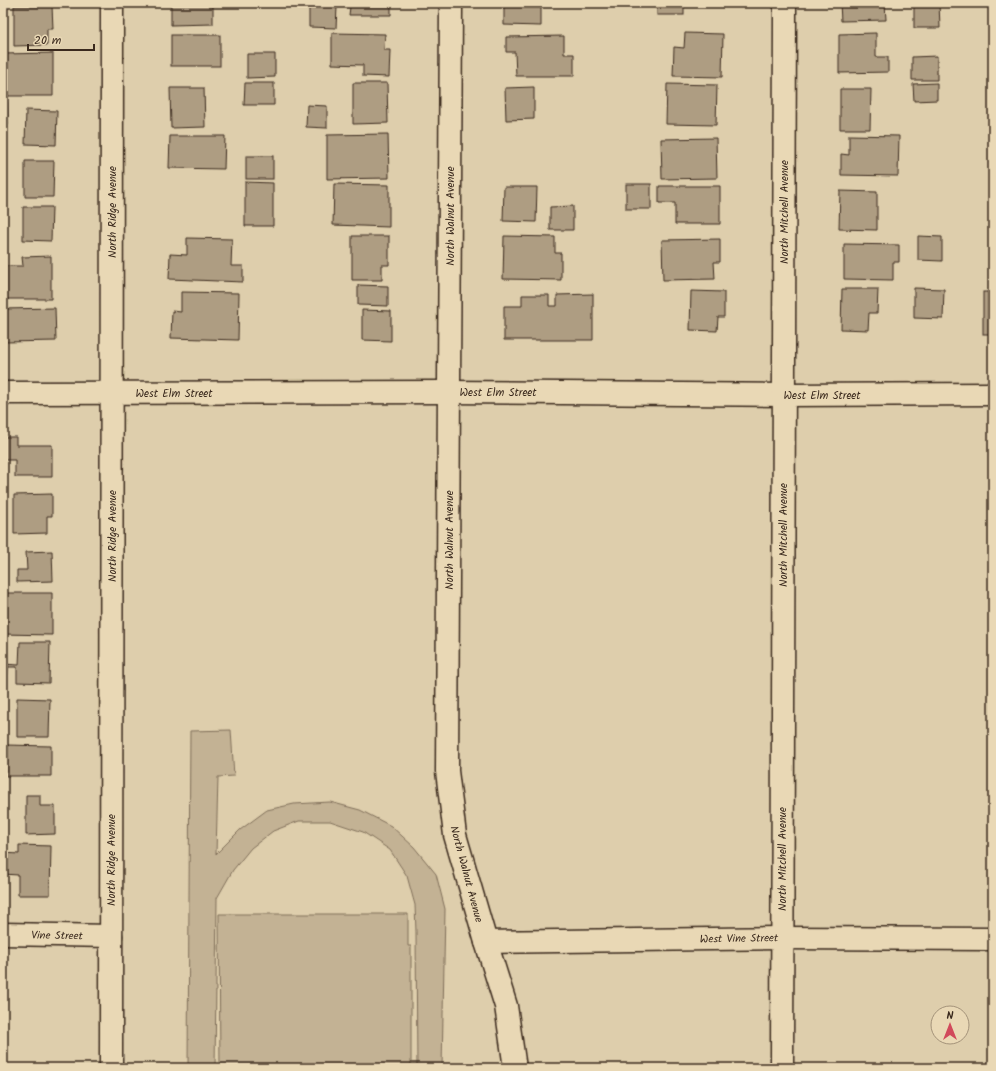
<svg xmlns="http://www.w3.org/2000/svg" width="996" height="1071" font-family="Kalam,sans-serif">
  <style>
    .green { fill: #c3b294; stroke: #7f6e59 }
    .building { fill: #ae9d82; stroke: #3b2a1e }
    .lines { fill: none; stroke-linecap: round; stroke-linejoin: round }
    .minor-casing { stroke: #3b2a1e; stroke-width: 25 }
    .minor { stroke: #e9d8b5; stroke-width: 22 }
    .labels { text-anchor: middle; stroke-width: 3.5; stroke-linejoin: round; paint-order: stroke }
    .street-label { font-size: 11px; fill: #3b2a1e; stroke: #e9d8b5 }
  </style>
  <rect width="100%" height="100%" fill="#deceac"/>
  <filter id="ink" filterUnits="userSpaceOnUse"><feTurbulence type="fractalNoise" baseFrequency=".025" numOctaves="2"/><feDisplacementMap in="SourceGraphic" scale="8" xChannelSelector="R" yChannelSelector="G"/><feConvolveMatrix kernelMatrix="1 2 1 2 8 2 1 2 1" color-interpolation-filters="sRGB"/></filter>
  <g filter="url(#ink)">
    <!-- green -->
    <g class="green">
      <polygon points="231,730 234,776 218,777 216,854 240,830 267,810 294,804 330,802 360,810 391,826 414,847 436,874 445,909 442,1068 417,1068 416,932 415,905 407,876 390,850 363,832 330,821 299,821 273,831 251,848 233,870 217,898 215,1068 188,1068 190,731"/>
      <polygon points="219,914 408,914 408,946 411,946 411,1068 220,1068"/>
    </g>
    <!-- building -->
    <g class="building">
      <polygon points="171,3 213,3 213,24 171,25"/>
      <polygon points="309,3 391,3 391,15 349,15 350,7 337,7 336,28 309,27"/>
      <polygon points="504,3 541,3 541,26 504,25"/>
      <rect x="657" y="3" width="27" height="12"/>
      <polygon points="840,3 885,3 886,20 841,21"/>
      <polygon points="914,3 939,3 940,28 914,28"/>
      <polygon points="14,6 52,6 53,29 47,29 47,45 14,46"/>
      <polygon points="332,33 385,34 384,50 390,50 389,77 363,76 363,65 332,64"/>
      <polygon points="685,33 723,34 722,77 673,76 674,47 684,48"/>
      <polygon points="876,33 876,57 888,57 888,72 839,73 839,34"/>
      <rect x="171" y="35" width="49" height="31"/>
      <polygon points="564,36 564,54 574,54 574,76 516,76 515,52 506,52 506,37"/>
      <polygon points="53,53 53,96 3,96 3,54"/>
      <polygon points="247,54 275,54 275,77 247,78"/>
      <polygon points="937,56 937,80 912,80 912,57"/>
      <polygon points="245,83 274,83 274,105 244,105"/>
      <polygon points="353,83 387,83 388,123 353,124"/>
      <polygon points="937,83 937,100 914,101 913,84"/>
      <polygon points="667,84 717,85 716,125 666,124"/>
      <polygon points="534,87 534,119 506,120 505,88"/>
      <polygon points="170,88 204,88 205,127 171,128"/>
      <polygon points="840,89 871,89 870,129 840,129"/>
      <polygon points="3,102 7,102 8,125 3,125"/>
      <polygon points="307,105 327,106 327,128 306,127"/>
      <polygon points="26,110 57,111 56,145 25,144"/>
      <polygon points="388,134 389,178 327,179 327,135"/>
      <polygon points="849,135 899,136 898,176 841,175 841,154 849,155"/>
      <polygon points="170,136 225,136 224,169 169,168"/>
      <polygon points="716,138 717,178 662,179 661,139"/>
      <rect x="246" y="156" width="27" height="23"/>
      <polygon points="25,161 54,161 53,197 25,197"/>
      <polygon points="245,182 273,183 273,226 245,226"/>
      <polygon points="334,184 389,185 389,227 333,225"/>
      <rect x="626" y="184" width="25" height="25"/>
      <polygon points="659,186 720,186 720,224 675,224 675,203 659,203"/>
      <polygon points="504,187 537,187 536,222 503,221"/>
      <polygon points="840,191 877,192 877,230 839,229"/>
      <polygon points="573,206 573,230 550,230 550,207"/>
      <polygon points="23,207 52,207 51,241 23,240"/>
      <polygon points="352,236 389,236 389,265 382,265 382,280 352,280"/>
      <polygon points="504,236 555,237 555,253 561,253 561,280 503,279"/>
      <polygon points="918,236 942,237 942,261 918,260"/>
      <polygon points="187,238 232,239 231,266 243,266 243,282 169,279 170,254 187,255"/>
      <polygon points="720,239 720,262 714,262 715,279 663,280 662,240"/>
      <polygon points="844,244 899,245 899,262 893,262 893,280 844,279"/>
      <polygon points="51,256 51,299 3,299 3,266 23,266 22,257"/>
      <polygon points="358,285 388,286 388,306 358,305"/>
      <polygon points="914,288 944,289 943,319 914,318"/>
      <polygon points="842,289 878,289 877,313 869,313 868,330 841,329"/>
      <polygon points="691,291 724,292 724,317 718,317 717,331 690,330"/>
      <polygon points="181,292 239,293 238,340 171,338 172,311 181,312"/>
      <rect x="983" y="292" width="10" height="42"/>
      <polygon points="593,294 593,340 504,340 504,306 522,306 522,295 549,295 549,306 557,306 557,295"/>
      <polygon points="55,308 56,341 5,342 5,334 3,334 3,309"/>
      <polygon points="362,310 391,311 391,341 362,340"/>
      <polygon points="3,437 16,437 16,445 52,445 52,477 15,477 15,460 3,460"/>
      <polygon points="52,494 52,516 47,516 47,533 14,534 14,495"/>
      <polygon points="52,551 53,581 17,582 17,570 27,570 26,552"/>
      <polygon points="3,593 52,593 52,635 3,634"/>
      <polygon points="20,642 50,642 49,683 17,682 17,667 8,667 7,683 3,683 3,664 19,665"/>
      <polygon points="17,698 50,699 49,737 17,737"/>
      <polygon points="6,745 51,746 51,776 6,776"/>
      <polygon points="26,795 40,795 40,806 55,806 55,834 26,835"/>
      <polygon points="19,845 51,846 50,895 18,895 18,875 3,874 3,853 19,854"/>
    </g>
    <g class="lines">
      <defs>
        <g id="minor">
          <polyline points="451,3 447,771 455,835 486,942 506,1006 515,1068"/>
          <polyline points="3,393 449,392 784,395 993,394"/>
          <polyline points="3,934 111,936"/>
          <polyline points="486,942 781,938 993,939"/>
          <polyline points="111,1068 112,3"/>
          <polyline points="782,1068 785,3"/>
        </g>
      </defs>
      <!-- minor casing -->
      <use href="#minor" class="minor-casing"/>
      <!-- minor -->
      <use href="#minor" class="minor"/>
    </g>
  </g>
  <g class="labels">
    <!-- street labels -->
    <g class="street-label">
      <text transform="translate(112 212) rotate(-90)" y="4">North Ridge Avenue</text>
      <text transform="translate(784 212) rotate(-90)" y="4">North Mitchell Avenue</text>
      <text transform="translate(450 216) rotate(-90)" y="4">North Walnut Avenue</text>
      <text x="498" y="396">West Elm Street</text>
      <text x="174" y="397">West Elm Street</text>
      <text x="822" y="399">West Elm Street</text>
      <text transform="translate(783 535) rotate(-90)" y="4">North Mitchell Avenue</text>
      <text transform="translate(112 536) rotate(-90)" y="4">North Ridge Avenue</text>
      <text transform="translate(449 540) rotate(-90)" y="4">North Walnut Avenue</text>
      <text transform="translate(782 859) rotate(-90)" y="4">North Mitchell Avenue</text>
      <text transform="translate(111 860) rotate(-90)" y="4">North Ridge Avenue</text>
      <text transform="translate(467 874) rotate(75)" y="4">North Walnut Avenue</text>
      <text transform="translate(57 935) rotate(1)" y="4">Vine Street</text>
      <text transform="translate(739 938) rotate(-1)" y="4">West Vine Street</text>
    </g>
  </g>
  <!-- margin -->
  <rect width="996" height="1071" fill="none" stroke="#e9d8b5" stroke-width="16"/>
  <rect x="8" y="8" width="980" height="1055" fill="none" stroke="#3b2a1e" stroke-width="1.5" filter="url(#ink)"/>
  <!-- north arrow -->
  <g transform="translate(950 1025)"><circle r="19" fill="#e9d8b5" stroke="#a39279"/>
  <path d="M0-3L7 15L0 10L-7 15Z" fill="#d1495b"/>
  <text y="-6" font-size="11" font-weight="bold" text-anchor="middle" fill="#3b2a1e">N</text>
  </g>
  <!-- scale -->
  <path d="M28 44v6h66v-6" fill="none" stroke="#3b2a1e" stroke-width="2"/>
  <text x="34" y="44" font-size="12" fill="#3b2a1e" stroke="#e9d8b5" stroke-width="3" paint-order="stroke">20 m</text>
</svg>
